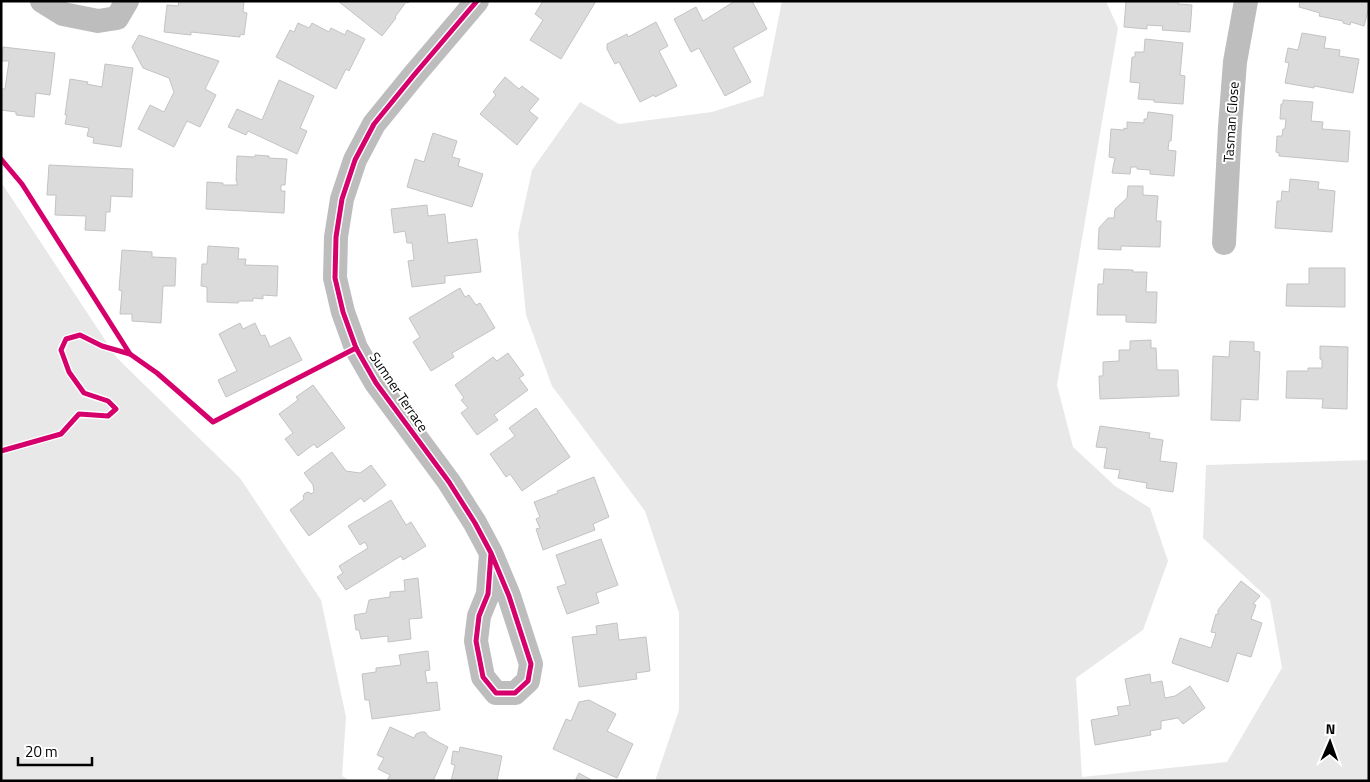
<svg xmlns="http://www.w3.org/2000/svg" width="1370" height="782" font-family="'Titillium Web',sans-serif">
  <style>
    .green { fill: #e8e8e8 }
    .building { fill: #dbdbdb; stroke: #c3c3c3 }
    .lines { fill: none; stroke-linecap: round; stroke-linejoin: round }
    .minor { stroke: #bdbdbd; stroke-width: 24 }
    .cycleway-casing { stroke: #fff; stroke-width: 8 }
    .cycleway { stroke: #d6006c; stroke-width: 5 }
    .labels { text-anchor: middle; stroke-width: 4; stroke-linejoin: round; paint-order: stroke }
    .street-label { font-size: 14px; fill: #000; stroke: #fff }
  </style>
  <rect width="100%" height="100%" fill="#fff"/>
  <!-- green -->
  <g class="green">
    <polygon points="782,1 1106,1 1118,28 1057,385 1073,447 1115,486 1150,508 1168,561 1143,630 1076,678 1082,777 1227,762 1282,668 1270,600 1203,538 1206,465 1369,460 1369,781 655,781 679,710 679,613 645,511 552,386 526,315 518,234 532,170 580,102 619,124 712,112 763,96"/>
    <polygon points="1,182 117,358 240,478 321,600 346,717 342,776 351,781 1,781"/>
  </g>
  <!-- building -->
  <g class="building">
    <polygon points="179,1 244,1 243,12 247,13 244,35 240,34 240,37 191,32 191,35 164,32 167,5 178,6"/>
    <polygon points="338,1 410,1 408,3 406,2 395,17 396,18 382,36"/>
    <polygon points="543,1 596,1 561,59 530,40 543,20 535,14"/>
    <polygon points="735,1 752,1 767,29 733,48 751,82 725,96 699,48 691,52 674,19 696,7 703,21"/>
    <polygon points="1126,1 1178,1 1178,4 1192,5 1190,32 1162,30 1163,26 1147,25 1147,29 1124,27"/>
    <polygon points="1300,1 1369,1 1369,7 1364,26 1351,22 1350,25 1343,23 1343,21 1319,16 1320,13 1299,7"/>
    <polygon points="656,22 668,46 659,51 677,86 655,97 654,95 640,102 619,62 615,64 607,49 607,44 627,34 628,37"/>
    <polygon points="298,23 309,28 312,23 329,32 331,28 345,35 347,30 365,39 349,71 346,69 336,89 276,57 290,30 294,32"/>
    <polygon points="1302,33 1326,37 1324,48 1340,50 1339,56 1359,59 1353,93 1314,86 1314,88 1285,83 1289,63 1285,62 1288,48 1298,50"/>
    <polygon points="139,35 219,61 205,89 216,95 200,127 187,121 174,147 138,129 150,105 164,112 174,92 169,78 143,68 132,47"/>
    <polygon points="1145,39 1183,43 1180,75 1185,76 1183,104 1154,102 1154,100 1138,99 1140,83 1130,82 1132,57 1135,57 1135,52 1144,52"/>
    <polygon points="3,47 55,53 50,95 36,93 34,117 16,115 16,112 1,110 1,89 5,89 9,61 2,61"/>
    <polygon points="105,64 133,68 121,147 93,143 94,138 87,136 89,128 65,124 67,115 65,115 70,79 88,82 87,84 102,87"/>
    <polygon points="505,77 519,89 522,86 539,99 529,111 538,118 517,145 480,114 496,95 493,92"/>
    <polygon points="279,80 314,96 300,128 307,131 297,154 248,131 246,135 228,127 237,109 262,120"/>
    <polygon points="1283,100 1313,102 1311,121 1323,122 1322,129 1350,131 1348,162 1279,156 1279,153 1276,152 1277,136 1282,136 1283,129 1285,129 1286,119 1280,119 1281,104 1283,104"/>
    <polygon points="1148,112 1173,115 1171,141 1169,141 1168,150 1176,151 1174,176 1150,174 1150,170 1137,169 1137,167 1131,167 1130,174 1112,173 1115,158 1109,157 1111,129 1124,130 1124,128 1127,129 1127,122 1144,123 1144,119 1147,119"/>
    <polygon points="433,133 457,141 452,157 460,159 458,166 483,174 472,207 407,187 415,159 424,162"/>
    <polygon points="255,155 269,156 269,158 287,159 285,185 281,185 281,191 285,191 284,213 206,209 207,182 223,183 223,185 237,185 237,181 236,181 237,156 255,157"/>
    <polygon points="49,165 133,169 132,197 111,196 110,212 106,212 105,231 85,230 86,216 55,215 56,195 47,195"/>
    <polygon points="1290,179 1319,182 1318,189 1335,191 1332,232 1275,228 1277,201 1281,201 1282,191 1289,192"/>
    <polygon points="1128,186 1143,186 1143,195 1158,196 1156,221 1161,221 1160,247 1121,246 1121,250 1098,249 1099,228 1108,218 1114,218 1115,209 1127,198"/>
    <polygon points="427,205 428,216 445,214 448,243 477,239 481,272 445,276 445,283 412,287 408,261 414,260 412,243 407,243 405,231 394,233 391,209"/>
    <polygon points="208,246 239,248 238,259 246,259 245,265 278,266 277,296 263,295 263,299 253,298 253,301 239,301 238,303 207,302 207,287 201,286 202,264 207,264"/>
    <polygon points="122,250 152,252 152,257 176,258 175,286 163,286 161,323 132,321 132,314 120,314 122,291 119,290"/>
    <polygon points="1309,268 1345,268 1345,307 1286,306 1287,284 1309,284"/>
    <polygon points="1104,269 1133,270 1133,272 1147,272 1146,292 1157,292 1156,323 1126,322 1126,315 1097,315 1098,284 1103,284"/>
    <polygon points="460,288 465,297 469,295 476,305 480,303 495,328 452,353 454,357 431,371 413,342 420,337 409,318"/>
    <polygon points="240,323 243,329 255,323 261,336 265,335 270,347 290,337 302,360 226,397 218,380 237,371 219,334"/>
    <polygon points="1151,340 1151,348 1156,348 1157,370 1178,370 1179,396 1100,399 1099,376 1103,376 1103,362 1119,361 1119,350 1130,350 1130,341"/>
    <polygon points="1230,341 1254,342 1254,351 1260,352 1258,400 1241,399 1240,421 1211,420 1213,356 1229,357"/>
    <polygon points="1320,346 1348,347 1347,409 1322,408 1323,399 1286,398 1287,371 1308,371 1308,368 1322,368 1322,360 1320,359"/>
    <polygon points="508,353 524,375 519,378 528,390 494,415 498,420 477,435 461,413 468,408 461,400 464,398 455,385 493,357 497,361"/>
    <polygon points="313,385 345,428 317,448 314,444 298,456 285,439 293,433 279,414 298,400 296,397"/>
    <polygon points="536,408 570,457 522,491 510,474 506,477 490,454 515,436 509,428"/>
    <polygon points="1100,426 1150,433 1149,438 1163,440 1160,461 1177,463 1173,492 1146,488 1147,483 1118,478 1120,470 1104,468 1107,448 1096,447"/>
    <polygon points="332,452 346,471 360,473 371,465 386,485 364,502 361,498 309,536 290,510 304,499 303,496 305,493 309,492 311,494 314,492 313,485 304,473"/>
    <polygon points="594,477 609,517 593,524 595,530 543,550 536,529 540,528 536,519 540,517 534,502 558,493 557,491"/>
    <polygon points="391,500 406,525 411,522 426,546 403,560 401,556 346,590 337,577 343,573 339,566 368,548 365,542 360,545 348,526"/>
    <polygon points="601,539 618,585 596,593 599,603 567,614 557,587 566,584 556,555"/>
    <polygon points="418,578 422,618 409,619 411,639 388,642 388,636 361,639 359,630 356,630 354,615 366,613 369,600 390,597 390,592 405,591 404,580"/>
    <polygon points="1241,581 1260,596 1253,604 1256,605 1251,619 1262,623 1251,657 1237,653 1228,682 1172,663 1180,638 1211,648 1216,633 1211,632 1216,614 1218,615 1218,610"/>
    <polygon points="617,623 619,640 646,637 650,671 636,673 637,679 579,687 572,637 597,634 596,626"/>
    <polygon points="428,651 430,670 425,671 427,683 437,682 440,710 372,719 369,700 365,700 362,674 376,672 376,668 401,665 399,655"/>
    <polygon points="1150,674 1151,683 1162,681 1165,698 1175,696 1190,686 1205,708 1183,724 1178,718 1161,721 1161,729 1150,731 1151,735 1095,745 1091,720 1119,715 1117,707 1130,705 1125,679"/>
    <polygon points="589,700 616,714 607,731 633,744 617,778 553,749 566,719 571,721 579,702"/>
    <polygon points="390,727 414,738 416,734 421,732 425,732 429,737 448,747 433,781 387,781 390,775 378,769 384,758 377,755"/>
    <polygon points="460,747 502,756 497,781 451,781 455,765 451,764 453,751 459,752"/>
    <polygon points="579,773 593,781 575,781"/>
  </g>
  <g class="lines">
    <!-- minor -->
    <g class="minor">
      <polyline points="42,1 63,14 98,21 117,18 127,1"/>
      <polyline points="477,1 414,75 374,124 355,160 342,199 336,237 335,278 343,312 356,348 376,383 449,482 475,523 491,553 509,596 531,664 528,681 515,693 496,693 483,677 476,641 479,616 488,594 491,553"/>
      <polyline points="1224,243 1230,127 1235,62 1246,1"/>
    </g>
    <defs>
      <g id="cycleway">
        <polyline points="477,1 414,75 374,124 355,160 342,199 336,237 335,278 343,312 356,348 376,383 449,482 475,523 491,553 509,596 531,664 528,681 515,693 496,693 483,677 476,641 479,616 488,594 491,553"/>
        <polyline points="1,159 22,184 130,354 102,346 80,335 66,339 61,350 69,372 84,393 108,401 116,409 108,416 79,414 61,434 1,451"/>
        <polyline points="130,354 157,373 213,422 356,348"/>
      </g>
    </defs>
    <!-- cycleway casing -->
    <use href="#cycleway" class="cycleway-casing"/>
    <!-- cycleway -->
    <use href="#cycleway" class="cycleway"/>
  </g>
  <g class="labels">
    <!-- street labels -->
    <g class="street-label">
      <text transform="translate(1231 122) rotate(-86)" y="5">Tasman Close</text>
      <text transform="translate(399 392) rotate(56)" y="5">Sumner Terrace</text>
    </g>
  </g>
  <!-- border -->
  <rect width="1370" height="782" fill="none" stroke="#000000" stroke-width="5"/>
  <!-- north arrow -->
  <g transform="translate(1330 742) rotate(2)" stroke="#ffffff" stroke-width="4" paint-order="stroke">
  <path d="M0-4L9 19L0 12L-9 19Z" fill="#000000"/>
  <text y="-8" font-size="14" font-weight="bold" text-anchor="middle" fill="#000000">N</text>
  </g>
  <!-- scale -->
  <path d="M18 757v8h74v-8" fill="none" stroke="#000000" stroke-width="2.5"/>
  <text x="25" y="757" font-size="15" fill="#000000" stroke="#ffffff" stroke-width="4" paint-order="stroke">20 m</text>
</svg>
